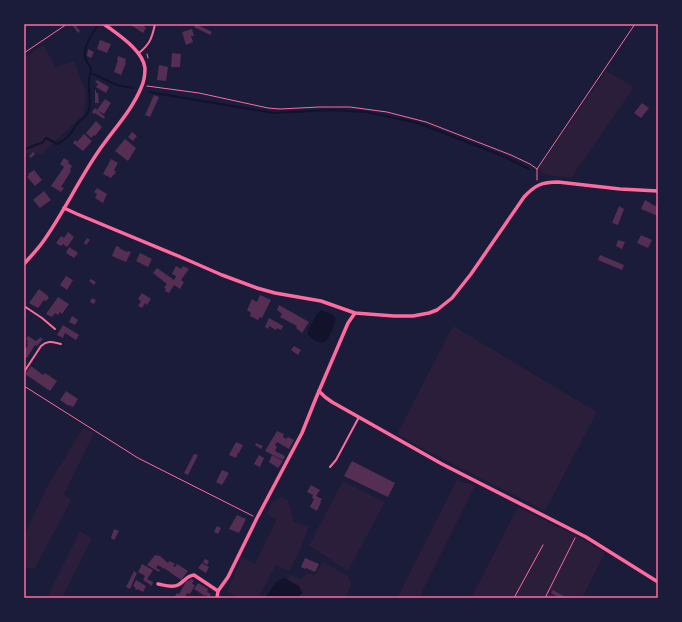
<svg xmlns="http://www.w3.org/2000/svg" width="682" height="622" font-family="'Public Sans',sans-serif">
  <style>
    .green { fill: #2a1e3b }
    .water { fill: #12122b }
    .lines { fill: none; stroke-linecap: round; stroke-linejoin: round }
    .stream { stroke: #12122b; stroke-width: 2 }
    .building { fill: #542f53 }
    .path { stroke: #ff6b9d; stroke-width: 1 }
    .service { stroke: #ff6b9d; stroke-width: 2 }
    .minor { stroke: #ff6b9d; stroke-width: 3.5 }
    .neatline { fill: none; stroke: #ff6b9d; stroke-width: 1.5 }
  </style>
  <rect width="100%" height="100%" fill="#1b1b3a"/>
  <!-- green -->
  <g class="green">
    <polygon points="43,45 56,67 74,61 86,92 84,114 42,154 26,153 24,149 24,58"/>
    <polygon points="606,71 634,87 571,178 554,176 541,173 539,168"/>
    <polygon points="453,326 597,412 545,511 419,447 397,434"/>
    <polygon points="83,428 94,433 64,494 71,500 35,568 30,569 24,566 24,536 48,485"/>
    <polygon points="457,480 475,486 419,598 397,598"/>
    <polygon points="343,481 385,502 348,571 309,545"/>
    <path d="M 282,497 L 288,500 L 294,522 L 309,526 L 299,553 L 289,571 L 276,565 L 258,598 L 239,598 L 227,591 L 242,557 L 255,564 L 276,520 L 267,514 C 270,504 272,501 282,497 Z"/>
    <polygon points="518,507 584,540 605,553 582,598 471,598"/>
    <polygon points="80,531 92,538 62,598 55,598 48,595"/>
    <polygon points="323,562 347,575 352,584 345,598 298,598 302,593 299,587 287,580 290,575 300,579 308,573 315,575"/>
  </g>
  <!-- water -->
  <g class="water">
    <path d="M 321,310 C 325,312 333,313 335,317 C 337,322 329,340 324,342 C 320,344 310,338 308,334 C 307,330 309,328 311,325 C 314,320 316,313 321,310 Z"/>
    <polygon points="284,578 299,586 302,593 298,598 265,598 276,582"/>
  </g>
  <g class="lines">
    <!-- stream -->
    <g class="stream">
      <polyline points="90,74 93,74 117,85 133,88"/>
      <polyline points="149,92 273,113 332,110 366,112 418,123 503,156 529,169"/>
      <path d="M 24,150 L 35,145 L 42,143 L 46,138 L 57,144 C 66,140 72,133 76,125 C 79,120 85,119 87,114 C 93,103 88,93 89,81 C 89,77 90,73 91,69 C 90,66 87,63 86,60 C 81,50 93,32 99,24"/>
    </g>
  </g>
  <!-- building -->
  <g class="building">
    <polygon points="132,24 145,24 144,26 146,28 143,33 131,25"/>
    <polygon points="196,24 212,32 210,35 194,27"/>
    <polygon points="75,25 80,31 78,33 73,26"/>
    <polygon points="192,29 194,36 191,36 193,42 186,45 182,32"/>
    <polygon points="100,40 111,44 107,53 97,49"/>
    <polygon points="88,49 94,52 91,58 87,56"/>
    <polygon points="172,53 181,54 180,67 171,67"/>
    <polygon points="118,56 126,59 125,63 126,63 121,75 114,72 118,60 117,60"/>
    <polygon points="159,65 168,67 166,81 157,80"/>
    <polygon points="97,80 109,87 106,93 96,87 98,84 95,82"/>
    <polygon points="95,90 96,90 96,93 98,93 99,103 95,103"/>
    <polygon points="154,95 159,97 150,117 145,115"/>
    <polygon points="105,99 111,103 104,114 97,110"/>
    <polygon points="642,103 649,108 641,118 634,113"/>
    <polygon points="95,108 105,117 104,119 95,113 94,114 92,112"/>
    <polygon points="96,121 102,127 95,136 94,135 91,138 86,133"/>
    <polygon points="132,132 137,136 133,141 128,137"/>
    <polygon points="84,134 92,141 83,151 73,143 75,140 77,142"/>
    <polygon points="125,139 136,148 128,161 115,151"/>
    <polygon points="33,152 35,154 31,158 29,156"/>
    <polygon points="64,158 69,161 68,163 72,166 70,170 71,171 61,187 64,188 61,192 51,186 64,167 60,164"/>
    <polygon points="111,159 118,163 114,170 116,172 114,175 113,175 111,178 103,174"/>
    <polygon points="34,170 42,180 35,186 27,177 29,175 28,174"/>
    <polygon points="97,188 107,194 103,203 95,198 97,194 94,192"/>
    <polygon points="44,191 51,200 40,208 33,200"/>
    <polygon points="645,200 655,206 656,205 658,206 658,216 641,209"/>
    <polygon points="619,206 624,209 618,225 612,223"/>
    <polygon points="68,232 74,237 67,247 63,244 61,246 56,243 61,236 64,238"/>
    <polygon points="641,235 652,240 648,248 637,243"/>
    <polygon points="87,238 90,240 86,245 84,243"/>
    <polygon points="618,240 625,242 622,249 616,246"/>
    <polygon points="116,246 120,247 119,248 127,252 128,251 131,252 126,262 112,256"/>
    <polygon points="69,247 78,253 74,258 66,253"/>
    <polygon points="140,253 152,259 148,267 136,261"/>
    <polygon points="600,255 624,265 622,270 598,260"/>
    <polygon points="176,266 181,269 183,266 189,269 181,280 184,282 180,289 174,285 169,293 165,291 166,289 164,287 167,284 153,273 157,268 174,280 176,276 172,274"/>
    <polygon points="66,276 73,280 67,290 60,285"/>
    <polygon points="91,279 96,282 94,285 89,281"/>
    <polygon points="39,289 47,295 49,298 46,301 44,300 38,308 29,303"/>
    <polygon points="142,293 151,299 147,305 145,303 142,308 138,306 141,301 138,299"/>
    <polygon points="260,295 271,300 262,318 260,317 258,320 250,316 251,313 247,310 252,299 257,302"/>
    <polygon points="58,297 69,304 62,314 60,312 58,315 55,313 52,317 46,314"/>
    <polygon points="92,298 96,300 94,304 90,302"/>
    <polygon points="279,305 309,322 302,333 296,328 297,326 280,317 282,314 277,310"/>
    <polygon points="72,316 78,320 75,325 69,322"/>
    <polygon points="269,318 283,326 281,330 277,328 276,330 269,326 268,329 265,327"/>
    <polygon points="63,325 79,335 76,340 65,333 63,338 57,335"/>
    <polygon points="28,336 36,341 38,339 39,339 40,337 43,339 37,346 35,345 27,358 24,356 24,351 28,345 27,343 28,341 26,339"/>
    <polygon points="294,346 301,350 298,355 291,350"/>
    <polygon points="31,366 43,375 45,373 57,381 50,391 25,374"/>
    <polygon points="66,391 78,399 73,407 69,405 69,406 60,400"/>
    <polygon points="277,431 284,434 283,437 286,439 288,437 294,440 289,449 277,442 275,445 277,447 275,451 285,456 283,460 265,451"/>
    <polygon points="236,442 243,445 239,453 238,453 236,458 229,455"/>
    <polygon points="256,443 263,446 261,449 255,445"/>
    <polygon points="194,454 198,455 188,475 184,473"/>
    <polygon points="259,455 264,458 260,467 254,464"/>
    <polygon points="272,455 283,461 278,468 269,462"/>
    <polygon points="352,461 395,483 388,497 344,476"/>
    <polygon points="222,470 229,473 222,485 216,482"/>
    <polygon points="311,485 320,490 316,496 322,499 320,502 321,502 317,511 310,507 314,499 312,498 313,495 307,492"/>
    <polygon points="237,515 246,519 239,533 229,529"/>
    <polygon points="217,526 221,528 218,534 214,532"/>
    <polygon points="114,529 119,531 114,540 111,538"/>
    <polygon points="155,555 160,556 168,563 170,561 175,564 173,566 175,567 177,564 188,571 181,580 164,568 164,569 158,565 156,568 160,570 159,572 147,565"/>
    <polygon points="305,558 319,564 315,572 306,568 305,569 301,567"/>
    <polygon points="205,559 209,561 207,565 203,562"/>
    <polygon points="202,563 209,567 206,573 198,568"/>
    <polygon points="142,564 153,570 147,579 153,582 152,586 143,580 145,576 138,572"/>
    <polygon points="134,571 137,573 130,589 126,587"/>
    <polygon points="191,579 194,580 192,584 195,585 190,594 187,593 185,598 174,598 177,593 179,594 187,580 189,581"/>
    <polygon points="136,580 146,586 143,592 138,589 137,590 135,589 135,587 133,586"/>
    <polygon points="198,583 208,589 207,592 211,594 209,597 205,595 205,596 194,589"/>
    <polygon points="553,590 567,598 560,598 551,593"/>
  </g>
  <g class="lines">
    <!-- path -->
    <g class="path">
      <polyline points="24,53 67,24"/>
      <polyline points="147,54 148,58"/>
      <polyline points="147,86 199,93 268,108 280,109 319,107 350,107 387,112 426,122 511,155 530,164 537,169"/>
      <polyline points="537,180 537,169 539,166 635,24"/>
      <polyline points="24,386 138,458 253,516"/>
      <polyline points="514,598 543,545"/>
      <polyline points="545,598 575,538"/>
    </g>
    <!-- service -->
    <g class="service">
      <path d="M 139,53 C 150,44 152,38 155,24"/>
      <polyline points="24,306 42,318 55,329"/>
      <path d="M 24,372 L 41,346 C 48,340 52,342 61,344"/>
      <polyline points="330,467 336,460 359,417"/>
    </g>
    <!-- minor -->
    <g class="minor">
      <path d="M 64,208 L 77,214 L 183,258 L 222,275 L 257,288 L 275,293 L 321,301 L 355,313 L 394,316 L 413,316 L 429,313 L 437,310 L 452,298 L 471,274 L 524,197 C 535,185 542,182 558,182 L 620,189 L 658,191"/>
      <path d="M 24,264 C 30,257 37,250 42,243 C 63,214 78,181 98,152 C 112,131 131,112 141,88 C 144,82 145,74 145,68 C 143,50 117,34 104,24"/>
      <polyline points="319,391 325,397 332,402 442,464 586,537 658,582"/>
      <path d="M 158,584 C 164,585 172,588 178,585 C 184,582 186,576 194,575 L 218,591"/>
      <polyline points="217,598 218,591 228,577 257,518 302,433 316,398 348,323 355,313"/>
    </g>
  </g>
  <!-- border -->
  <rect width="682" height="622" fill="none" stroke="#1b1b3a" stroke-width="50"/>
  <rect x="25" y="25" width="632" height="572" class="neatline"/>
</svg>
